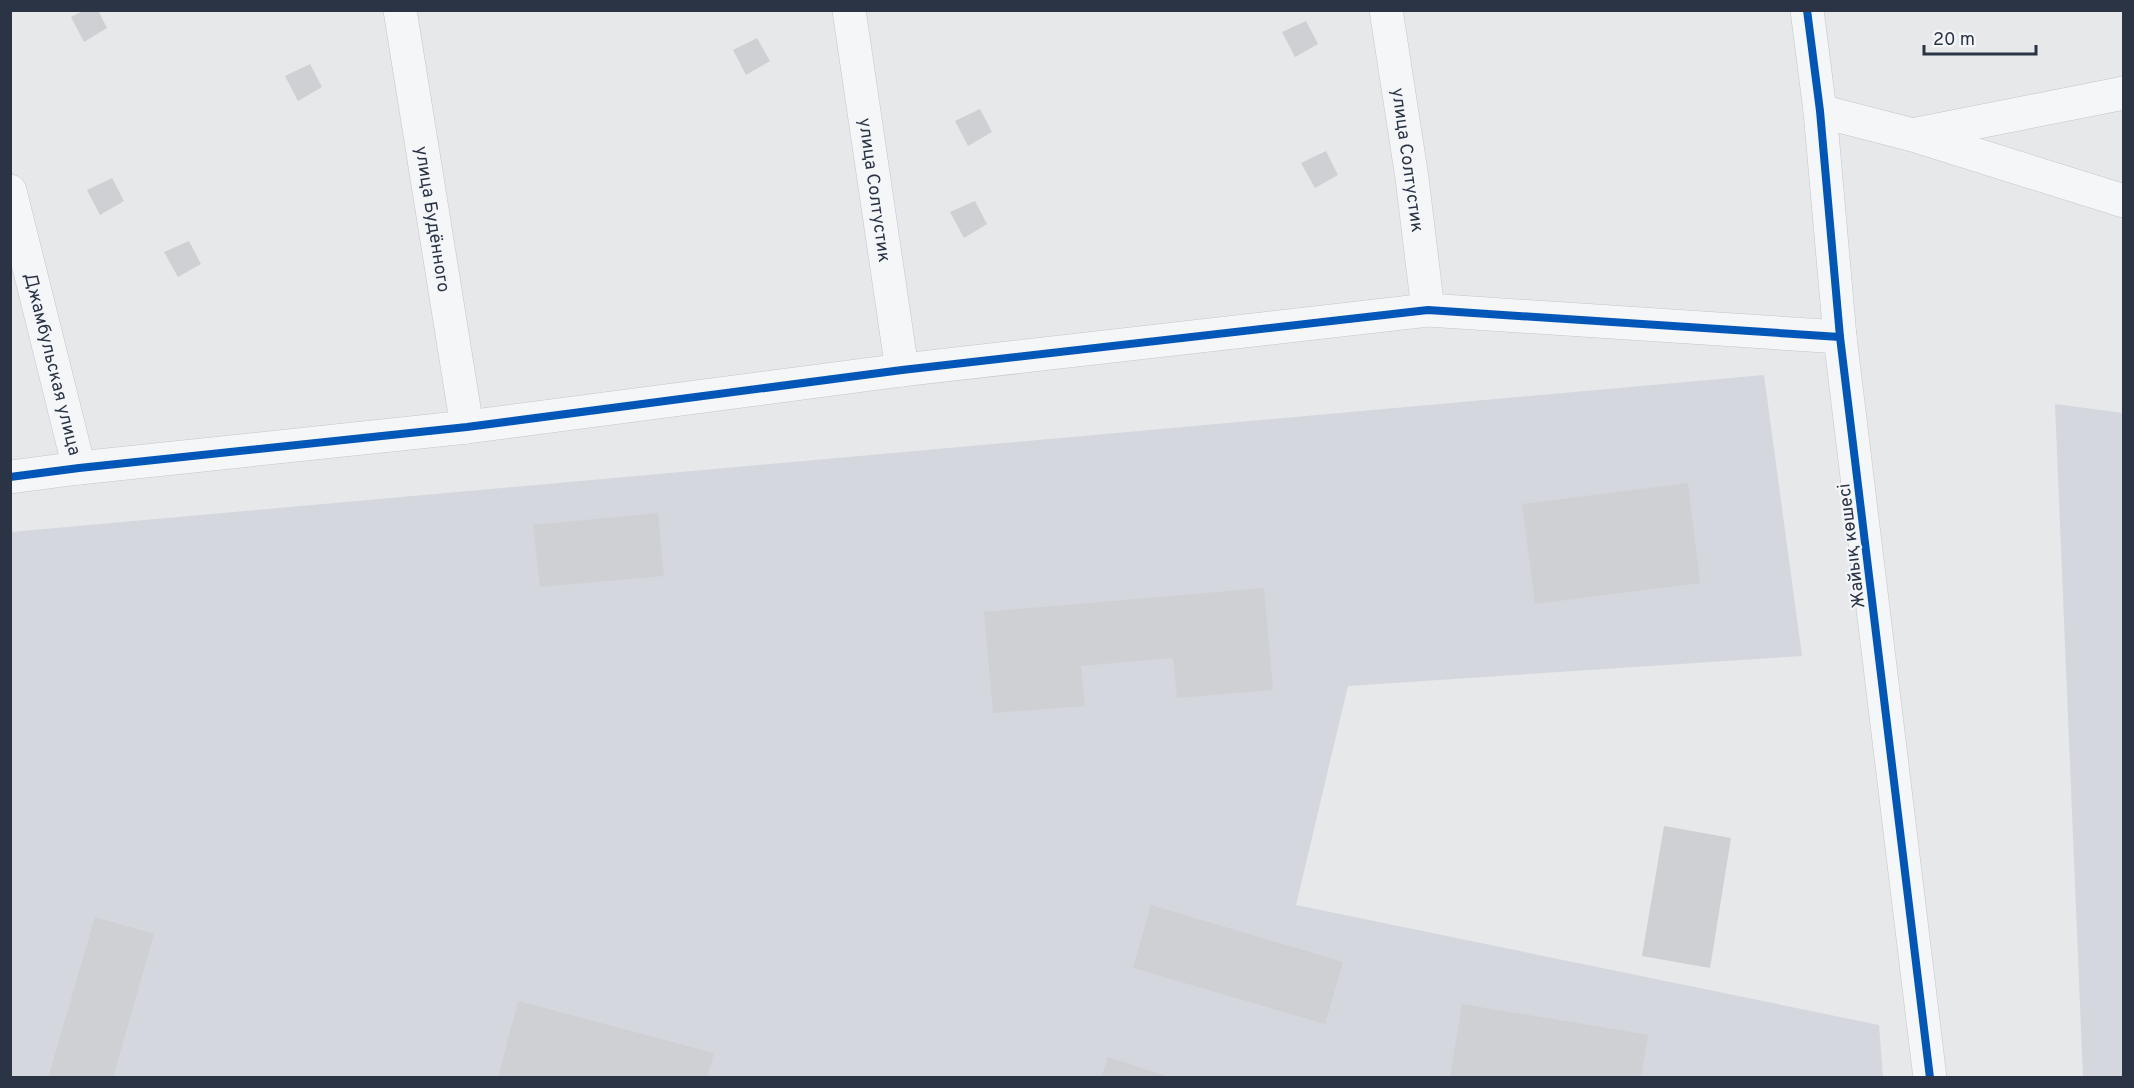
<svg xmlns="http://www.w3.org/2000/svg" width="2134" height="1088" font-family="Overpass,sans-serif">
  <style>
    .built { fill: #d4d7dd }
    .building { fill: #ced0d3 }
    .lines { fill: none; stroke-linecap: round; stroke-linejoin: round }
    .minor-casing { stroke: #c4c6c8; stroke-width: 34 }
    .minor { stroke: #f5f6f7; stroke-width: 33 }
    .cycleway-casing { stroke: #f4f6f9; stroke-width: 11 }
    .cycleway { stroke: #0057b8; stroke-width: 8 }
    .labels { text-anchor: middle; stroke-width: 4.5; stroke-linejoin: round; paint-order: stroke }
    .street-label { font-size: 18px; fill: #2b3445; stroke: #f4f6f9 }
  </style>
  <rect width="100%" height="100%" fill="#e6e8ea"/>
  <!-- built -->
  <g class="built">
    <polygon points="1764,375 1802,656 1348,686 1296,905 1879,1025 1883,1077 11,1078 11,532"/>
    <polygon points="2055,404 2123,413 2123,1077 2083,1077"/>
  </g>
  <!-- building -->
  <g class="building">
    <polygon points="85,10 98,10 107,28 84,42 71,17"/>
    <polygon points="1306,21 1318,44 1295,57 1282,32"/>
    <polygon points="757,38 770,61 746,75 733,50"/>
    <polygon points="310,64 322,87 298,101 285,76"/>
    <polygon points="980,109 992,132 968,146 955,121"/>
    <polygon points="1326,151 1338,175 1315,188 1301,163"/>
    <polygon points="112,178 124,201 100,215 87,190"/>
    <polygon points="975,201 987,224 964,238 950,212"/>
    <polygon points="189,241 201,264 178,277 164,252"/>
    <polygon points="1688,483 1700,583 1535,604 1522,504"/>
    <polygon points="658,513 664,576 540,587 533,525"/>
    <polygon points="1264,588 1273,690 1177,698 1173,658 1081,666 1085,706 993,713 984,612"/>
    <polygon points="1664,826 1731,838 1710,968 1642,956"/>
    <polygon points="1151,905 1343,962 1325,1024 1133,968"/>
    <polygon points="95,917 154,934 113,1078 48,1078"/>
    <polygon points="518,1001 714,1053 707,1078 498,1078"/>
    <polygon points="1462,1004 1648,1035 1641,1078 1450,1078"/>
    <polygon points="1108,1057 1169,1077 1169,1078 1101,1078"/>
  </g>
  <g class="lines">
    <defs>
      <g id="minor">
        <polyline points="400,10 467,427"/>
        <polyline points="849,10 902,370"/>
        <polyline points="1386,10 1412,178 1428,310"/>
        <polyline points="1807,10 1820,111 1840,337 1930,1078"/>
        <polyline points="1820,111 1913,135 2124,201"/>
        <polyline points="1917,134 2124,93"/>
        <polyline points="10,191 79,468"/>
        <polyline points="10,477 79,468 467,427 902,370 1428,310 1840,337"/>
      </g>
    </defs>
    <!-- minor casing -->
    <use href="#minor" class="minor-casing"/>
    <!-- minor -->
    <use href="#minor" class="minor"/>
    <defs>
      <g id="cycleway">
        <polyline points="1807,10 1820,111 1840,337 1930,1078"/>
        <polyline points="10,477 79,468 467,427 902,370 1428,310 1840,337"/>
      </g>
    </defs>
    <!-- cycleway casing -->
    <use href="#cycleway" class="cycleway-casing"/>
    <!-- cycleway -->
    <use href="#cycleway" class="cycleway"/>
  </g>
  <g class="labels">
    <!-- street labels -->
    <g class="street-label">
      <text transform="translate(1408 160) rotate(82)" y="6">улица Солтустик</text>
      <text transform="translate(875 190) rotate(82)" y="6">улица Солтустик</text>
      <text transform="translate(433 219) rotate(81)" y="6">улица Будённого</text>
      <text transform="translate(53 364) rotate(76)" y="6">Джамбульская улица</text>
      <text transform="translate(1851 546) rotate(-97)" y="6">Жайық көшесі</text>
    </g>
  </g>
  <!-- border -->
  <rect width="2134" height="1088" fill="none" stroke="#2b3445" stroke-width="24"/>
  <!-- scale -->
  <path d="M1924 45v9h112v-9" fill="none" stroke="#2b3445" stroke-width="3"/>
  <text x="1933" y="45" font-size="18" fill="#2b3445" stroke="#f4f6f9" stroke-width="4.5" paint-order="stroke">20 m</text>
</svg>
